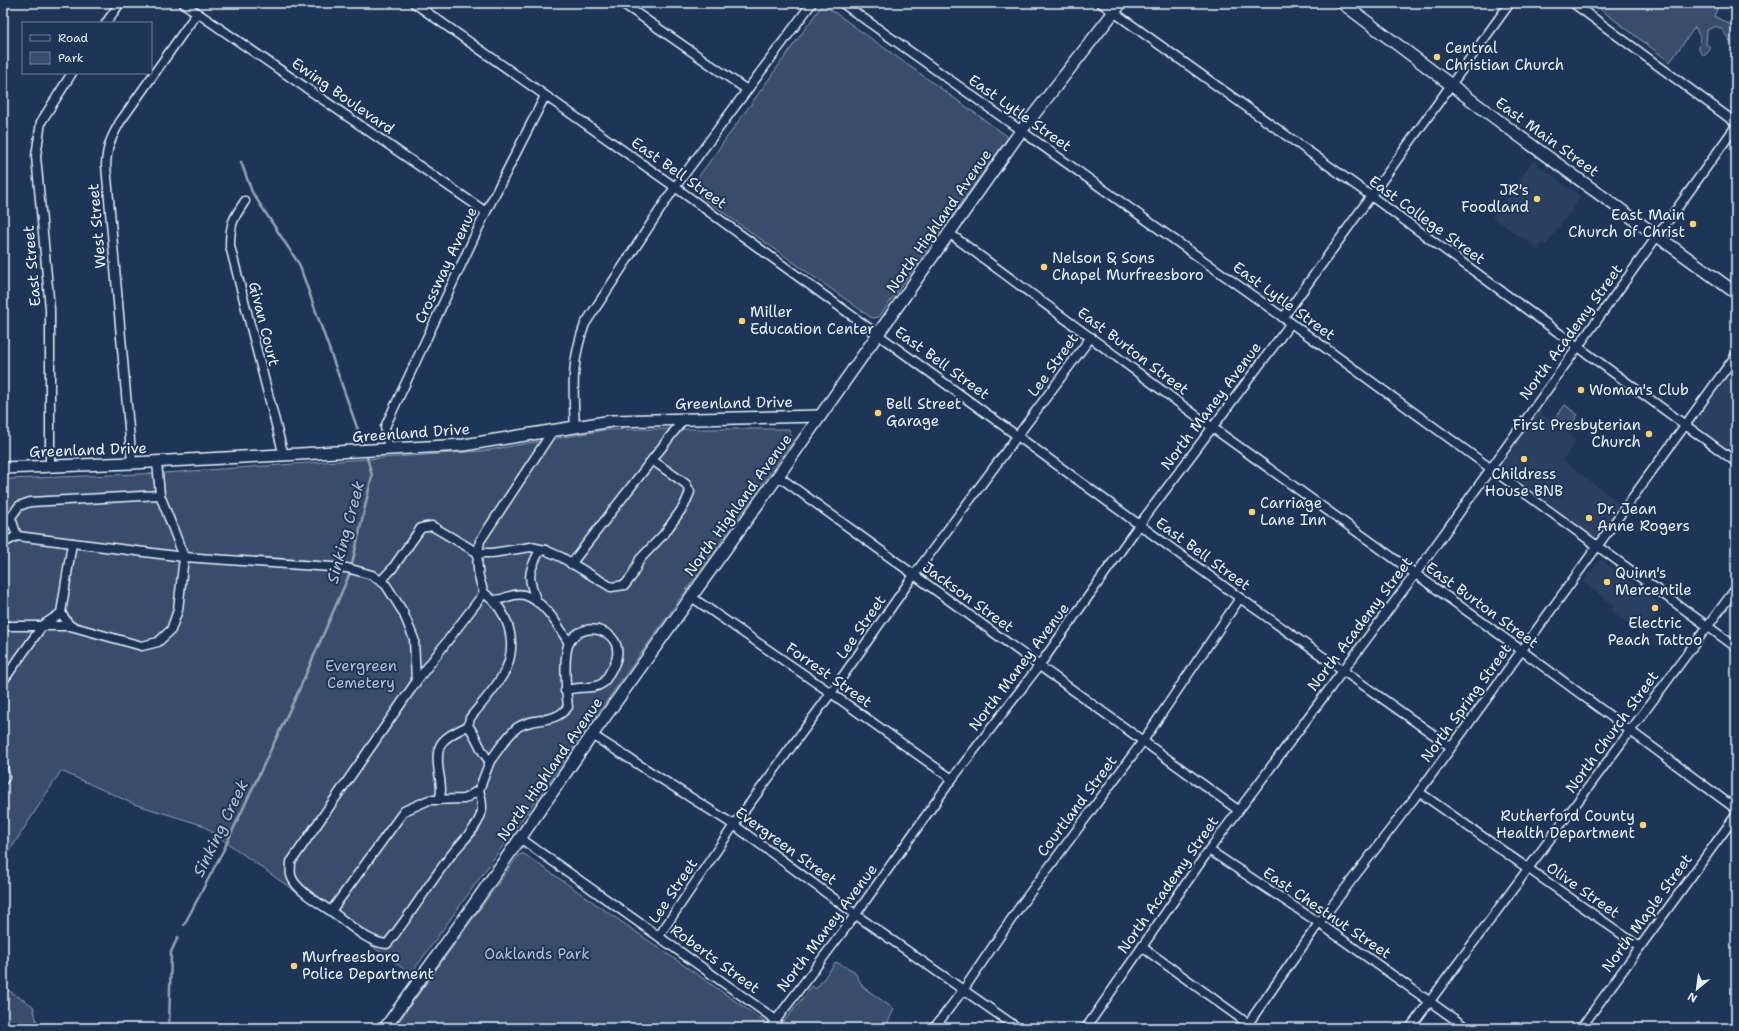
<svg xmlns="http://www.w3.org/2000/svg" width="1739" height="1031" font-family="'Shantell Sans',sans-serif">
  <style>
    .built { fill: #2a4162 }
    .green { fill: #374d6c; stroke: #909fb2 }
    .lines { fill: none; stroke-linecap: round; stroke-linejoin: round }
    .stream { stroke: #95a4b5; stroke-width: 2.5 }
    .street-casing { stroke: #e8f1f8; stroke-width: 11 }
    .secondary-casing { stroke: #e8f1f8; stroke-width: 14 }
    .street { stroke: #1d3557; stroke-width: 8 }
    .secondary { stroke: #1d3557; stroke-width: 11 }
    .poi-dot { fill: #ffd166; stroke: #1d3557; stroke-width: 1.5 }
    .labels { text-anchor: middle; stroke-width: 4; stroke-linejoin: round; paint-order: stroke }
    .poi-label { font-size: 15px; fill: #e8f1f8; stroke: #1d3557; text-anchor: start }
    .street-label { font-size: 15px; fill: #e8f1f8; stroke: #1d3557 }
    .park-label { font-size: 15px; fill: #b3c0ce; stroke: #1d3557 }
    .water-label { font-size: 16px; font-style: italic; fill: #b7c4d1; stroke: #1d3557 }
  </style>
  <rect width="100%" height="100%" fill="#1d3557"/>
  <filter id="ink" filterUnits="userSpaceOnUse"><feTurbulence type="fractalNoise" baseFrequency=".025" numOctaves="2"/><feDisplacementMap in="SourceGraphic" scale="8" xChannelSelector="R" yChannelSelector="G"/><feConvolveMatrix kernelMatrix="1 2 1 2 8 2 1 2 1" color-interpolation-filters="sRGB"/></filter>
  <g filter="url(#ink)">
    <!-- built -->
    <g class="built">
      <polygon points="1533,161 1581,197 1546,245 1542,243 1538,249 1492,217"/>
      <polygon points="1736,366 1736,456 1696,424 1697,419"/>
      <polygon points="1539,411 1576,440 1563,460 1620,504 1599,536 1593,536 1500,466"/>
      <polygon points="1601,559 1663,606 1643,635 1611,611 1614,606 1583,582"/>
    </g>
    <!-- green -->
    <g class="green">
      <path d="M 1605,3 L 1720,3 L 1714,16 L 1731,25 L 1736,23 L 1736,47 C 1726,41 1728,31 1716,26 L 1707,30 L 1706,44 L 1710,47 L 1709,51 L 1704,56 L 1699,50 L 1700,37 L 1695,27 L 1670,62 L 1600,9 Z"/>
      <polygon points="823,4 1007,136 1007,139 879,317 872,318 700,196 697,179"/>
      <polygon points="1565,405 1578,415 1568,429 1554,419"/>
      <polygon points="649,429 789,429 793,441 411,974 202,825 134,804 61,771 3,861 3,486 8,479 164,473 483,451 605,430"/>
      <polygon points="522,854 524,854 774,1028 394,1028 519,855"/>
      <polygon points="836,962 854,971 863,987 894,1009 885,1028 775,1028 787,1018 812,986 816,989"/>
      <polygon points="3,987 33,1006 38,1028 3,1028"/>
    </g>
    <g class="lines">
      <!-- stream -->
      <g class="stream">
        <polyline points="241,162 252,192 299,264 364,447"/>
        <polyline points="184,925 223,851 299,690 350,573 372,476 366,453"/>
        <polyline points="169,1028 171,952 178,937"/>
      </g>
      <defs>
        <g id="street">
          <polyline points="183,3 486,212"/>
          <polyline points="414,3 675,187 1240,598 1451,747"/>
          <polyline points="622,3 747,90"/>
          <polyline points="842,3 1291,323 1736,647"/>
          <polyline points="1101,3 1371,196 1736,462"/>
          <polyline points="1573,3 1736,123"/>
          <polyline points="106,23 120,3"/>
          <path d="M 245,201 C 233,219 230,223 230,246 L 284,456"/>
          <polyline points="949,233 1213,428 1521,650 1736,809"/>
          <polyline points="1283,318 1510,3"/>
          <path d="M 575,428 C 573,388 571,361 585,324 L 675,187 L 812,3"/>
          <polyline points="389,450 385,427 486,212 545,96"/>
          <path d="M 132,463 L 106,165 C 107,146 111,138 120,122 L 197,13"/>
          <polyline points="50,466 50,309 36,156 41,122 72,73"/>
          <polyline points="778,476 1238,810"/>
          <polyline points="11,518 17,536"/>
          <polyline points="3,528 19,506 30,502 160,495"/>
          <path d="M 3,543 L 17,536 L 184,557 L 347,568 L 372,575 L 386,585 L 403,612 L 414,639 L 416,682 L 291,862 C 291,866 290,871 291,875 C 294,889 319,903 331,911 L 404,811 L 429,800 L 464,799 L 479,790 L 490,761 C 480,753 478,737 468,726 C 438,740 434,745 440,779 C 441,787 442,792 439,800"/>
          <polyline points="545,550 531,547 492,553 478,553 480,541 552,432"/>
          <polyline points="571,564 683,420"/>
          <path d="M 381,581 L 392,569 L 421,528 L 432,526 L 478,553 C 476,568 479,579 484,593"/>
          <polyline points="690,596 831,693 952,779"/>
          <path d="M 494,600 C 505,600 513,592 524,595 C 545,601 558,626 569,643"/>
          <path d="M 537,602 C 528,579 527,574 539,552 L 545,550 L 561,557 L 611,587 L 625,585 L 632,576 L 640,559 L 664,534 L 684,506 L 690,492 L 686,484 L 652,460"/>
          <polyline points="3,626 70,626 142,646 158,642 171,630 178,610 184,557 160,495 157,462"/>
          <polyline points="70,626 61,613 72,543"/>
          <polyline points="3,681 43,625 61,613"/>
          <path d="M 416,682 L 484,593 C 508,610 518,641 506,669 C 498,686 482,703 470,718 L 468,726"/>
          <polyline points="592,735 734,825 863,920 1018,1028"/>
          <path d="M 490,761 C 498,751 507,735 518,727 C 535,716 553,725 568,707 C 566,693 563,655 569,643 C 583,616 632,632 613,667 C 610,671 607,679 603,683 C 592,691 577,685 565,691"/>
          <polyline points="3,767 5,777 3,780"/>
          <polyline points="1419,792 1640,947"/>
          <polyline points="520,838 776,1020"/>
          <polyline points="1209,850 1319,923 1467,1028"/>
          <path d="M 331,911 C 348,923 366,942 387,944 C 411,915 429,883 452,854 C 461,842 475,831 480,817 C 484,808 482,799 479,790"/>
          <polyline points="659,936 734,825 831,693 914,575 1091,337"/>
          <polyline points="1142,947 1254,1028"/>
          <polyline points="770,1028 856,914 952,779 1039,666 1139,525 1291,323"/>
          <polyline points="934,1028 964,989 1021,905 1143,741 1240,598"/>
          <polyline points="1086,1028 1209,850 1416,573 1736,126"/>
          <polyline points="1245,1028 1319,923 1419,792 1736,355"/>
          <polyline points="1410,1028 1736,588"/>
          <polyline points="1581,1028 1736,815"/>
        </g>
        <g id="secondary">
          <polyline points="1342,3 1519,136 1736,293"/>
          <polyline points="3,468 132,463 464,445 612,421 820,416"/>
          <polyline points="385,1028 468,913 592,735 778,476 1021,131 1121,3"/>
        </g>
      </defs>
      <!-- street casing -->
      <use href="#street" class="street-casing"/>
      <!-- secondary casing -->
      <use href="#secondary" class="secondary-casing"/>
      <!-- street -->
      <use href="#street" class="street"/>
      <!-- secondary -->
      <use href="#secondary" class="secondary"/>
    </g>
  </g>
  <!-- markers -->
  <g class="poi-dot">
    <circle cx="1437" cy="57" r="4"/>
    <circle cx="1537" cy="199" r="4"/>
    <circle cx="1693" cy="224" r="4"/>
    <circle cx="1044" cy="267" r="4"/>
    <circle cx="742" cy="321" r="4"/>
    <circle cx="1581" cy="390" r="4"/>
    <circle cx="878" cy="413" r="4"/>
    <circle cx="1649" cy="434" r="4"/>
    <circle cx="1524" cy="459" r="4"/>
    <circle cx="1252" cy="512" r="4"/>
    <circle cx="1589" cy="518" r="4"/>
    <circle cx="1607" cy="582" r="4"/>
    <circle cx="1655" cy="608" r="4"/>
    <circle cx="1643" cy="825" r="4"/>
    <circle cx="294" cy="966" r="4"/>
  </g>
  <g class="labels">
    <!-- poi labels -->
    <g class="poi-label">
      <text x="1445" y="53">Central<tspan x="1445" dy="17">Christian Church</tspan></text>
      <text x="1529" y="195" text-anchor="end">JR's<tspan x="1529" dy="17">Foodland</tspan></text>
      <text x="1685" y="220" text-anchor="end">East Main<tspan x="1685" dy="17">Church of Christ</tspan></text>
      <text x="1052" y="263">Nelson &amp; Sons<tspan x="1052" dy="17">Chapel Murfreesboro</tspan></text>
      <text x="750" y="317">Miller<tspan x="750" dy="17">Education Center</tspan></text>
      <text x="1589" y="395">Woman's Club</text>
      <text x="886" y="409">Bell Street<tspan x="886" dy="17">Garage</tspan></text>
      <text x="1641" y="430" text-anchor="end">First Presbyterian<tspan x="1641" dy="17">Church</tspan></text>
      <text x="1524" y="479" text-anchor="middle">Childress<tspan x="1524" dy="17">House BNB</tspan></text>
      <text x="1260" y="508">Carriage<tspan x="1260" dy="17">Lane Inn</tspan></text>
      <text x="1597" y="514">Dr. Jean<tspan x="1597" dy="17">Anne Rogers</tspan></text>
      <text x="1615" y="578">Quinn's<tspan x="1615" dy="17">Mercentile</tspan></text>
      <text x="1655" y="628" text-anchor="middle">Electric<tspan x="1655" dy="17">Peach Tattoo</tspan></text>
      <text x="1635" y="821" text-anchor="end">Rutherford County<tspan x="1635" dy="17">Health Department</tspan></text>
      <text x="302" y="962">Murfreesboro<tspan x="302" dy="17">Police Department</tspan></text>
    </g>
    <!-- street labels -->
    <g class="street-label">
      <text transform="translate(343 96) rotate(35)" y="5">Ewing Boulevard</text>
      <text transform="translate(1020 113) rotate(35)" y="5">East Lytle Street</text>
      <text transform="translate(1547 137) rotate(36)" y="5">East Main Street</text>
      <text transform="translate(679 173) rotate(35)" y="5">East Bell Street</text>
      <text transform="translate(1427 220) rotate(36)" y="5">East College Street</text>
      <text transform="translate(939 221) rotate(-55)" y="5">North Highland Avenue</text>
      <text transform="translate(97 226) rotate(-95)" y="5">West Street</text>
      <text transform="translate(446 265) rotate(-65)" y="5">Crossway Avenue</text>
      <text transform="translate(32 266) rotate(-95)" y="5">East Street</text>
      <text transform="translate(1284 301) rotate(36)" y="5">East Lytle Street</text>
      <text transform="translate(264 324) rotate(76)" y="5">Givan Court</text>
      <text transform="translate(1571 332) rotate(-54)" y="5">North Academy Street</text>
      <text transform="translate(1133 351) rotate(37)" y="5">East Burton Street</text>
      <text transform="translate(942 363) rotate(36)" y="5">East Bell Street</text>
      <text transform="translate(1053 365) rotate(-54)" y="5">Lee Street</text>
      <text transform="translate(734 403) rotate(-1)" y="5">Greenland Drive</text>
      <text transform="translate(1211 406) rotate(-53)" y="5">North Maney Avenue</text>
      <text transform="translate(411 433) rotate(-4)" y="5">Greenland Drive</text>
      <text transform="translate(88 450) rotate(-2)" y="5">Greenland Drive</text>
      <text transform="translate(738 505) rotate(-54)" y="5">North Highland Avenue</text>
      <text transform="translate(1203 554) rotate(36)" y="5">East Bell Street</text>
      <text transform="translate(968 597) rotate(36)" y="5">Jackson Street</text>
      <text transform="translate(1482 605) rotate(36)" y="5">East Burton Street</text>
      <text transform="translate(1360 624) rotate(-53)" y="5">North Academy Street</text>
      <text transform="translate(861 627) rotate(-55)" y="5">Lee Street</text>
      <text transform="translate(1019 667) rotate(-53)" y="5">North Maney Avenue</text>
      <text transform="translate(829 675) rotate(35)" y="5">Forrest Street</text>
      <text transform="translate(1466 703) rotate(-54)" y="5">North Spring Street</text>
      <text transform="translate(1612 732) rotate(-54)" y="5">North Church Street</text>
      <text transform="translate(550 769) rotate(-55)" y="5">North Highland Avenue</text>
      <text transform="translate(1077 806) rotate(-53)" y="5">Courtland Street</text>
      <text transform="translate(786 846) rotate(36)" y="5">Evergreen Street</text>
      <text transform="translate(1168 885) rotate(-55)" y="5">North Academy Street</text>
      <text transform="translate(1583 890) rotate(35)" y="5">Olive Street</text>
      <text transform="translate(673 891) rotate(-56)" y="5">Lee Street</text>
      <text transform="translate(1327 913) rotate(34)" y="5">East Chestnut Street</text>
      <text transform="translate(1647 913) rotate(-54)" y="5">North Maple Street</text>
      <text transform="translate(827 928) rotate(-53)" y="5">North Maney Avenue</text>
      <text transform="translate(715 959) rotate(36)" y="5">Roberts Street</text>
    </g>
    <!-- park labels -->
    <g class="park-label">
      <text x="361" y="671">Evergreen<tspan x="361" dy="17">Cemetery</tspan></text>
      <text x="537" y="959">Oaklands Park</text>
    </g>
    <!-- water labels -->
    <g class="water-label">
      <text transform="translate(345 532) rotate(-75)" y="6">Sinking Creek</text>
      <text transform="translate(220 828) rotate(-64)" y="6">Sinking Creek</text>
    </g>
  </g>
  <!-- margin -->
  <rect width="1739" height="1031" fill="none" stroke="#1d3557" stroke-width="16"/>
  <rect x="8" y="8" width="1723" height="1015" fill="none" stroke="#e8f1f8" stroke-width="1.5" filter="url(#ink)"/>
  <!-- legend -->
  <rect x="22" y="22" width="130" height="52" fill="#1d3557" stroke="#6e8097"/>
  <rect x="30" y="35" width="20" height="6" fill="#1d3557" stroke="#6e8097"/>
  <text x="58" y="42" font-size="12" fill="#e8f1f8">Road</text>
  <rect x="30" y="52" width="20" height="12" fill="#374d6c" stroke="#6e8097"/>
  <text x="58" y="62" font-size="12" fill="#e8f1f8">Park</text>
  <!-- north arrow -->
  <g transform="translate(1697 989) rotate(209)" stroke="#1d3557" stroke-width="3" paint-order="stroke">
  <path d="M0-3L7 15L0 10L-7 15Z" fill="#e8f1f8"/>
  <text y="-6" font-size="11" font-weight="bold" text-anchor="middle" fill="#e8f1f8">N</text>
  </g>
</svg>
